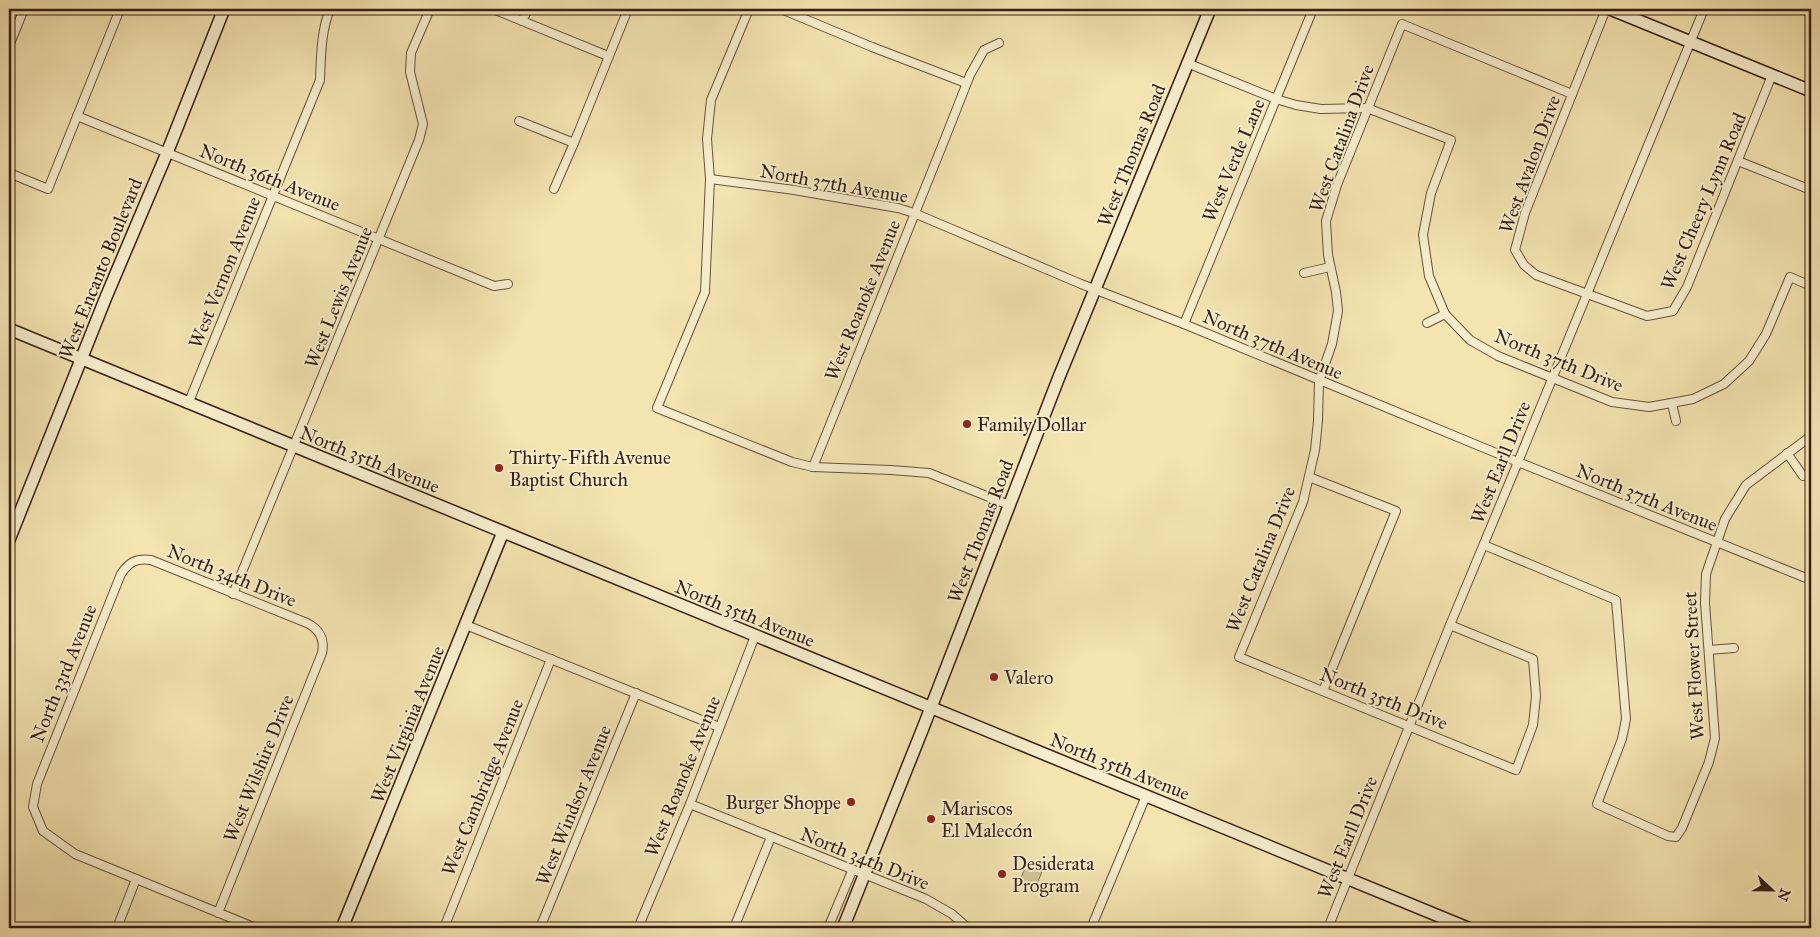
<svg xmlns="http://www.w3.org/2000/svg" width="1820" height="937" font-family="'IM FELL Great Primer',serif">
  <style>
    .green { fill: #d3c396; stroke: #857156 }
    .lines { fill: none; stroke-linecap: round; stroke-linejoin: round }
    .street-casing { stroke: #66503c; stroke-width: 10 }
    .secondary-casing { stroke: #371f15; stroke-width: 14 }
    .street { stroke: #f7edcc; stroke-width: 8 }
    .secondary { stroke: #f7edcc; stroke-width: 11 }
    .poi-dot { fill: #8f2418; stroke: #f7edcc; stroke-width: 2 }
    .labels { text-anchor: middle; stroke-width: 4; stroke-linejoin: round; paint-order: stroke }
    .street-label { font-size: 19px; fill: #371f15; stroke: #f7edcc }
    .poi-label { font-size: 19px; fill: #371f15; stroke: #f7edcc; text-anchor: start }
  </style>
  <rect width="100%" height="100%" fill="#f3e4b0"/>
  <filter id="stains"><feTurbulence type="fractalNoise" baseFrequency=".004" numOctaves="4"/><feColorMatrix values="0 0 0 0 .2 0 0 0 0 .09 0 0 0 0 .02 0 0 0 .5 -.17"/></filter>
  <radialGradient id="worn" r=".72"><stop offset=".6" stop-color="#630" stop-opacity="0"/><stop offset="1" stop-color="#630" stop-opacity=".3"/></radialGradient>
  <!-- green -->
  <polygon class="green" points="1026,866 1042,872 1036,886 1020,880"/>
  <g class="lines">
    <defs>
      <g id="street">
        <polyline points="493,9 608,56"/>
        <polyline points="749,9 711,100 707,139 710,179 705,292 657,408 792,462 813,467 891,470 929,473 1009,505"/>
        <polyline points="781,9 872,47 966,83"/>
        <polyline points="1606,9 1525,213 1515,250 1524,265 1536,275 1647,316 1673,311 1687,287 1772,75"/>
        <polyline points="522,21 528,9"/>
        <polyline points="9,46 24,9"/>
        <polyline points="1187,63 1276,99 1296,105 1321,109 1367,108 1451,140 1431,193 1423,235 1429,276 1445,314 1470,340 1498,356 1612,402 1649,407 1693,399 1724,384 1749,361 1766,334 1790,277 1811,286"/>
        <polyline points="77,116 494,286 508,284"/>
        <polyline points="519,121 574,143"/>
        <polyline points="1738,161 1811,190"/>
        <polyline points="9,173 48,189 120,9"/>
        <polyline points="710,179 794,190 898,208 914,213 1081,284 1184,324 1518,462 1811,580"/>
        <polyline points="554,189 574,143 628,9"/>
        <polyline points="1304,273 1330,267"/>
        <polyline points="1427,323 1445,314"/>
        <polyline points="1184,324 1313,9"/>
        <path d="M 188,404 L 320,80 C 321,56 321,31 330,9"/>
        <polyline points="1672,404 1676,421"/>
        <polyline points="1787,453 1803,476"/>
        <polyline points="813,467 946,136 970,75 984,50 999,43"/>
        <polyline points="1309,477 1396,511 1323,691"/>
        <polyline points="1484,545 1616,600 1626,719 1622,739 1597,804 1668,836 1676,837 1682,828 1709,762 1715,738 1705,603 1706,574 1725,519 1746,485 1811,436"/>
        <polyline points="233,594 419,140 423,124 410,72 411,53 430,9"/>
        <polyline points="466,625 719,727"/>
        <polyline points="1450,625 1533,659 1536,696 1533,725 1516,770 1239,657 1303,502 1315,450 1318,421 1319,381 1332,344 1338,311 1336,292 1328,255 1326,221 1337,185 1402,24 1572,94"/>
        <polyline points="1709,650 1734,648"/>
        <polyline points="690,804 926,899 952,914 968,928"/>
        <path d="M 218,913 L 322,653 C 325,639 319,629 307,623 L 151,560 C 136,558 129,562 121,574 L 37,784 L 33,807 L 43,831 L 75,854 L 256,928"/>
        <polyline points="117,928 136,879"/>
        <polyline points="444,928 551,659"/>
        <polyline points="540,928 636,693"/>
        <polyline points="638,928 690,804 755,636"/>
        <polyline points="734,928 771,837"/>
        <polyline points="828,928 852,871"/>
        <polyline points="1091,928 1146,796"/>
        <polyline points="1328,928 1450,625 1518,462 1704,9"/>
      </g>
      <g id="secondary">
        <polyline points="1610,9 1811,91"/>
        <polyline points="9,329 1468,928"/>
        <polyline points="9,540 106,297 167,153 224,9"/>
        <polyline points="342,928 503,532"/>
        <polyline points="843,928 923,728 1059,377 1210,9"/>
      </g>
    </defs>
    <!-- street casing -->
    <use href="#street" class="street-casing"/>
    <!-- secondary casing -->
    <use href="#secondary" class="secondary-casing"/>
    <!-- street -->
    <use href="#street" class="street"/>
    <!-- secondary -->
    <use href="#secondary" class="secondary"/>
  </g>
  <!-- markers -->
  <g class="poi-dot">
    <circle cx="967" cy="424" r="5"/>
    <circle cx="499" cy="468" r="5"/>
    <circle cx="994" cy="677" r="5"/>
    <circle cx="851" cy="802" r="5"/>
    <circle cx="931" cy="819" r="5"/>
    <circle cx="1002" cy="874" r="5"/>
  </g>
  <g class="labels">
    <!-- street labels -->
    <g class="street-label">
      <text transform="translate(1341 138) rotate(-70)" y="7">West Catalina Drive</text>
      <text transform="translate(1131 155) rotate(-68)" y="7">West Thomas Road</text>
      <text transform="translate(1233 160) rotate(-67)" y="7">West Verde Lane</text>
      <text transform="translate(1529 164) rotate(-70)" y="7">West Avalon Drive</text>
      <text transform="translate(270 177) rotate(22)" y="7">North 36th Avenue</text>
      <text transform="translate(834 183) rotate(10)" y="7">North 37th Avenue</text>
      <text transform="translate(1703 201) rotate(-67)" y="7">West Cheery Lynn Road</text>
      <text transform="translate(100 268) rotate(-68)" y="7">West Encanto Boulevard</text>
      <text transform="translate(224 272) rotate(-68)" y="7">West Vernon Avenue</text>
      <text transform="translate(338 297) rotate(-68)" y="7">West Lewis Avenue</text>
      <text transform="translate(862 300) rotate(-68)" y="7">West Roanoke Avenue</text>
      <text transform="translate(1273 344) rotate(23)" y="7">North 37th Avenue</text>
      <text transform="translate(1559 360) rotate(22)" y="7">North 37th Drive</text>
      <text transform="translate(370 459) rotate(22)" y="7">North 35th Avenue</text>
      <text transform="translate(1500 462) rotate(-68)" y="7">West Earll Drive</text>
      <text transform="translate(1647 497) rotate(22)" y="7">North 37th Avenue</text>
      <text transform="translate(980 531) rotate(-69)" y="7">West Thomas Road</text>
      <text transform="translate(1260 559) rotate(-68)" y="7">West Catalina Drive</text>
      <text transform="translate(232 575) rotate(22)" y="7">North 34th Drive</text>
      <text transform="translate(745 613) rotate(22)" y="7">North 35th Avenue</text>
      <text transform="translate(1693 666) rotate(-93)" y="7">West Flower Street</text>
      <text transform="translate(63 673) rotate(-68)" y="7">North 33rd Avenue</text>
      <text transform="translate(1384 698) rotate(22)" y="7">North 35th Drive</text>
      <text transform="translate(407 724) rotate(-68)" y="7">West Virginia Avenue</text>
      <text transform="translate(1120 766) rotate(22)" y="7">North 35th Avenue</text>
      <text transform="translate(258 768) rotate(-68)" y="7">West Wilshire Drive</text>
      <text transform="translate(682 776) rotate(-68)" y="7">West Roanoke Avenue</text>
      <text transform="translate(482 787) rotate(-68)" y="7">West Cambridge Avenue</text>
      <text transform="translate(573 805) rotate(-68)" y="7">West Windsor Avenue</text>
      <text transform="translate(1347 837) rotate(-68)" y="7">West Earll Drive</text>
      <text transform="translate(865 858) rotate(22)" y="7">North 34th Drive</text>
    </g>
    <!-- poi labels -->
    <g class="poi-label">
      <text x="977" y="431">Family Dollar</text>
      <text x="509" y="464">Thirty-Fifth Avenue<tspan x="509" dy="22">Baptist Church</tspan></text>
      <text x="1004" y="684">Valero</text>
      <text x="841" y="809" text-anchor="end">Burger Shoppe</text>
      <text x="941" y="815">Mariscos<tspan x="941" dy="22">El Malecón</tspan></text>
      <text x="1012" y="870">Desiderata<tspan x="1012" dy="22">Program</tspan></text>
    </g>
  </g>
  <!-- margin -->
  <rect width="1820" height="937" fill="none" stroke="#f3e4b0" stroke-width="30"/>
  <rect x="10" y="10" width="1800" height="917" fill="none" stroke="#371f15" stroke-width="2.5"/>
  <rect x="15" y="15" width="1790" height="907" fill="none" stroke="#371f15"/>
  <!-- north arrow -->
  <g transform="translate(1772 890) rotate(112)" stroke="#f7edcc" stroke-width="4" paint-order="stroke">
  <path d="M0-4L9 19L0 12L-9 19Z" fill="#371f15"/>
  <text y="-8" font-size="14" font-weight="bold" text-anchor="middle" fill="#371f15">N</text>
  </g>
  <rect width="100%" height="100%" filter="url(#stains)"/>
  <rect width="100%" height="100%" fill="url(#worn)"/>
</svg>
